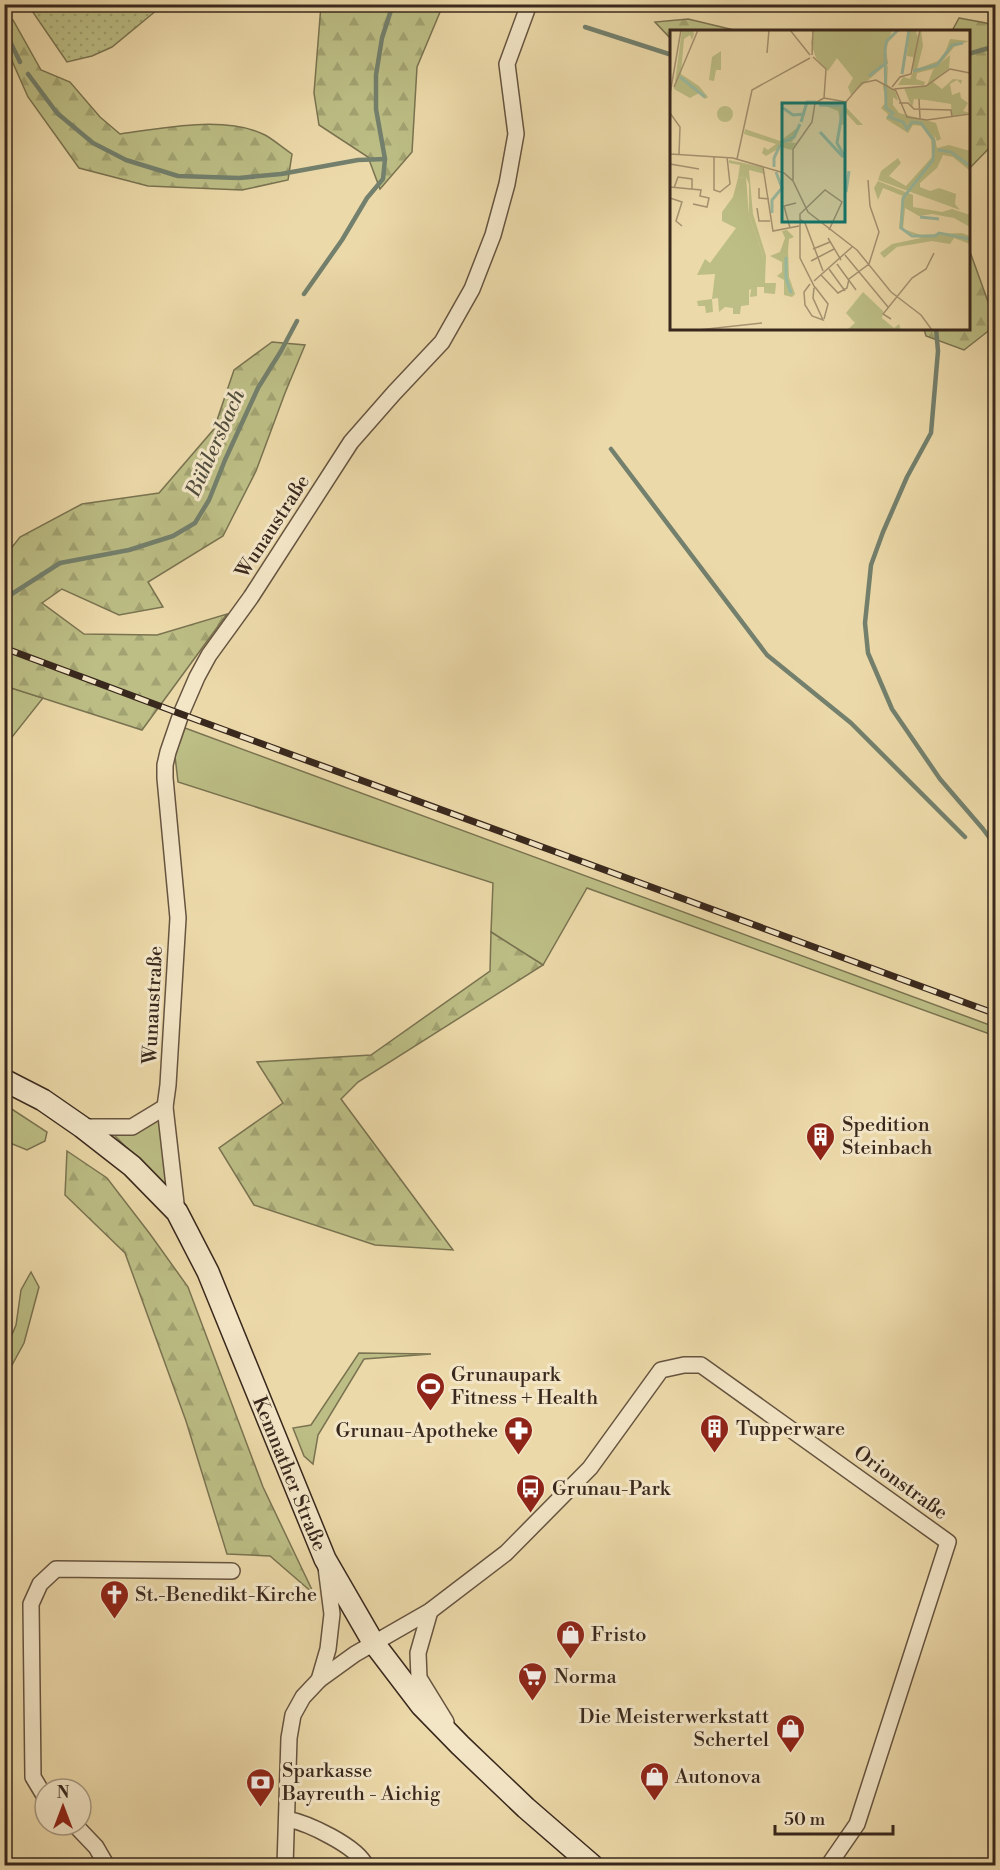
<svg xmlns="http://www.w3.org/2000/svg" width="1000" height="1870" font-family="'Libre Bodoni',serif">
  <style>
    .grass { fill: #bcbe85; stroke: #7a7351; stroke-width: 1.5 }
    .forest { fill: url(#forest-firs); stroke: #7a7351; stroke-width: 1.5 }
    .garden { fill: url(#garden-dots); stroke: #7a7351; stroke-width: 1.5 }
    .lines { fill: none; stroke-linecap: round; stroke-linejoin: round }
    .stream { stroke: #73806d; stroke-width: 4.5 }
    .minor-casing { stroke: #665440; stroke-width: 18 }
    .secondary-casing { stroke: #39281d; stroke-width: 24 }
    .minor { stroke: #f3e6c7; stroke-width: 15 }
    .secondary { stroke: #f3e6c7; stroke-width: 21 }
    .rail-casing { stroke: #39281d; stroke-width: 7 }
    .rail { stroke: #f3e6c7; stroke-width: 4.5; stroke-dasharray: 14; stroke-linecap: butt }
    .labels { text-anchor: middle; stroke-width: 6; stroke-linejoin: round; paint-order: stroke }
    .street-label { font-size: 20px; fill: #39281d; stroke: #f3e6c7 }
    .poi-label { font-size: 20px; fill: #39281d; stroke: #f3e6c7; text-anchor: start }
    .water-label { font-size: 21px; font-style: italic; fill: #514d3e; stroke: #f3e6c7 }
    .inset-river { fill: none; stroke: #9abba2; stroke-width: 3 }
    .inset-road { fill: none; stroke: #a49271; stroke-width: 1.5 }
    .view { fill: #0f766e; fill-opacity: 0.15; stroke: #0f766e; stroke-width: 3 }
    .inset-edge { fill: none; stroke: #39281d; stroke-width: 3 }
  </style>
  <defs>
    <pattern id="forest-firs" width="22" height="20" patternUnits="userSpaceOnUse" patternTransform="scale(1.5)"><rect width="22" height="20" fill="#bcbe85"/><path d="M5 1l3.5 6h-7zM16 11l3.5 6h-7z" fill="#a2a372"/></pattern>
    <pattern id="garden-dots" width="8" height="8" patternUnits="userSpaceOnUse" patternTransform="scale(1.5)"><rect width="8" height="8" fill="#bcbe85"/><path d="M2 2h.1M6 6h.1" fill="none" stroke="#a2a372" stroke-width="1.8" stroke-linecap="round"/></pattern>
  </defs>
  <rect width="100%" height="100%" fill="#ecd9a9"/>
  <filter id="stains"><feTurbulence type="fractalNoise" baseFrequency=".00333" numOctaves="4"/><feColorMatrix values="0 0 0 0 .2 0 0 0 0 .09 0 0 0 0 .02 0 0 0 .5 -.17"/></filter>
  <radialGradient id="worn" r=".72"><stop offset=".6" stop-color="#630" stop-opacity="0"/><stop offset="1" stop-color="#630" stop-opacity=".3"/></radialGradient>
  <!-- grass -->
  <g class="grass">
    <polygon points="5,686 43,698 5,746 4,686"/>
    <polygon points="185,728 995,1027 995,1036 587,888 543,965 491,932 493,883 178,782 175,756"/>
    <polygon points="4,1104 47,1132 45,1141 27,1150 5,1141"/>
    <polygon points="160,1115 168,1175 166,1183 161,1182 108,1129"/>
    <polygon points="31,1272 39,1287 24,1343 5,1378 5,1351 16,1325 21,1290"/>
    <polygon points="359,1353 431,1354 364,1359 318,1435 313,1464 304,1456 293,1428 311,1425"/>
  </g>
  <!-- forest -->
  <g class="forest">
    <polygon points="321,5 443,5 417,67 412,152 380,189 368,157 319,125 314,93"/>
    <polygon points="959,18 986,23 995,29 995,142 969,169 968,32 952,31"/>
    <polygon points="688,19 734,30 738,31 672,32 671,39 655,22"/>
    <path d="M 5,20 L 13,20 L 41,70 L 70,82 L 100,117 L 120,134 C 162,128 226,115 265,135 C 274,140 283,148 292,154 L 288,180 L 242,190 L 148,186 L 79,168 L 28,97 L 5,45 Z"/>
    <polygon points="969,249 995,321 996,325 964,350 926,336 924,329 968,328"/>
    <polygon points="272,342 305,345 285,393 256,471 223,536 148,582 163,607 119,615 62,589 42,603 84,634 157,635 227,614 142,730 5,686 5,556 20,537 82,504 159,493 214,429 234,370"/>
    <polygon points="491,932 543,965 358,1082 341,1099 453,1250 375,1245 254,1205 219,1148 283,1103 257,1062 371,1055 490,971"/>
    <polygon points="67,1151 107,1178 150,1234 188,1287 263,1487 314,1594 270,1556 227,1554 186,1421 125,1253 65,1195"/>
  </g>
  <!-- garden -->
  <polygon class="garden" points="153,5 157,10 112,47 92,56 67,62 28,5"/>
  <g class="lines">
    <!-- stream -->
    <g class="stream">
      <polyline points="585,27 672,55"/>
      <polyline points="4,29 20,62"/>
      <polyline points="968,54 996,46"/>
      <polyline points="28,74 57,113 93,143 126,160 178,176 239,178 281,174 358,160 385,159"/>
      <polyline points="304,294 342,240 367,198 383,179 385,159 376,109 376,75 382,38 393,4"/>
      <polyline points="936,328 938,351 931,433 907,477 883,532 871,565 865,623 868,653 892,709 940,779 983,829 994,844"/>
      <polyline points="611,449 767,655 851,723 965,837"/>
      <polyline points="4,599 60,563 129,550 173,536 195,523 209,500 225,460 258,388 281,351 297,321"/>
      <polyline points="4,1279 8,1286 6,1326 4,1328"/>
    </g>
    <defs>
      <g id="minor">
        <polyline points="82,1127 132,1127 165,1107"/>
        <polyline points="177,1212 165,1107 168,1085 178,918 165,778 165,765 168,752 181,714 197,677 209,655 251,597 351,442 394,393 442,342 472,289 493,235 507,184 516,134 507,64 529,4"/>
        <polyline points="430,1611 418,1653 419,1678 446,1722"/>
        <polyline points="319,1680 328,1649 332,1614 326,1567"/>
        <polyline points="45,1797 33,1777 31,1604 40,1584 56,1569 232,1571"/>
        <path d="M 287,1819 C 308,1823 357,1846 366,1866"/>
        <polyline points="75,1825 96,1847 107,1866"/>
        <polyline points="285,1866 289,1738 293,1715 303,1697 319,1680 355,1654 430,1611 506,1553 590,1468 661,1370 684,1365 701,1365 948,1542 857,1824 828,1866"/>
      </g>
      <g id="secondary">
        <path id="s1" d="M 4,1080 L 43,1100 L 82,1127 L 132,1166 L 177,1212 L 208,1272 L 325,1559 L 373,1642 L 421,1705 L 460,1745 L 526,1808 L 593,1866"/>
      </g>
    </defs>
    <!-- minor casing -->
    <use href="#minor" class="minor-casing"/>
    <!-- secondary casing -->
    <use href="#secondary" class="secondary-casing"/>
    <!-- minor -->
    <use href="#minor" class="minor"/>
    <!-- secondary -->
    <use href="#secondary" class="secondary"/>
    <defs>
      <polyline id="rail" points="4,648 181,714 996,1014"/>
    </defs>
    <!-- rail casing -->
    <use href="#rail" class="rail-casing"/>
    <!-- rail -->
    <use href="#rail" class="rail"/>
  </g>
  <!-- icons -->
  <defs>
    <symbol id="building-pin" viewBox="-11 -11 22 30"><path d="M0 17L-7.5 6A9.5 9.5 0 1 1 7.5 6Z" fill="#8f2418" stroke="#f3e6c7"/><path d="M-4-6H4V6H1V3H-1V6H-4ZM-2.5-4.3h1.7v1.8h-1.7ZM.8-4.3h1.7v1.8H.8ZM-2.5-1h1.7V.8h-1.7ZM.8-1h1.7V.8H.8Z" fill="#fff"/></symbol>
    <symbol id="stadium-pin" viewBox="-11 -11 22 30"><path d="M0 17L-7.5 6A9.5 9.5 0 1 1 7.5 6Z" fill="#8f2418" stroke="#f3e6c7"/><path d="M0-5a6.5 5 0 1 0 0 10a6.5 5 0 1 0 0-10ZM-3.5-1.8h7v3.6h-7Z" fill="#fff"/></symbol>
    <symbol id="pharmacy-pin" viewBox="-11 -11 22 30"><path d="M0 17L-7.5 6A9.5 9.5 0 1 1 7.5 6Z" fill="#8f2418" stroke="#f3e6c7"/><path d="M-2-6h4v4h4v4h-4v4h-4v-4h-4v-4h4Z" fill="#fff"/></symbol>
    <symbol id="bus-pin" viewBox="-11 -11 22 30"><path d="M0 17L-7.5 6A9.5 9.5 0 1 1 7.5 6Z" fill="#8f2418" stroke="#f3e6c7"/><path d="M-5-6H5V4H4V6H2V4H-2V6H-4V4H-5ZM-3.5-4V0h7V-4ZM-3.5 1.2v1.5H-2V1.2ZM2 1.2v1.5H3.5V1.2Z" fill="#fff"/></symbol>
    <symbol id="church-pin" viewBox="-11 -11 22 30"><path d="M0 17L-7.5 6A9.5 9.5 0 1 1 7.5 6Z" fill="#8f2418" stroke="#f3e6c7"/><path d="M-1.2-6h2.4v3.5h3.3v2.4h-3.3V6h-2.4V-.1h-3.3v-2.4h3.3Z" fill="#fff"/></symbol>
    <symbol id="shop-pin" viewBox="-11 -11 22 30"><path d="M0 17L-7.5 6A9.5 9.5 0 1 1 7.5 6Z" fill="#8f2418" stroke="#f3e6c7"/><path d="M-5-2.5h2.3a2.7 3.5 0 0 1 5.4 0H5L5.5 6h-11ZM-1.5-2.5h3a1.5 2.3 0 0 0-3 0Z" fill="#fff"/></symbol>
    <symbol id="supermarket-pin" viewBox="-11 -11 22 30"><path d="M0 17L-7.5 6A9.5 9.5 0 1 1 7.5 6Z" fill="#8f2418" stroke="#f3e6c7"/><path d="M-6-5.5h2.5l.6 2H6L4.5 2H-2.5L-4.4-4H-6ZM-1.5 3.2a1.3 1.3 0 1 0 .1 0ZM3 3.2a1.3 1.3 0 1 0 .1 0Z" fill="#fff"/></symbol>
    <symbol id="bank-pin" viewBox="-11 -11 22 30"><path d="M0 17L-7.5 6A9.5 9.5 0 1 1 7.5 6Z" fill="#8f2418" stroke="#f3e6c7"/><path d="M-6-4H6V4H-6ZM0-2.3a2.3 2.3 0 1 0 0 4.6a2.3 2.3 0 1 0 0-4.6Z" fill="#fff"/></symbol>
  </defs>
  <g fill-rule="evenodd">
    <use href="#building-pin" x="804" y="1120" width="33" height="45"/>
    <use href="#stadium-pin" x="414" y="1370" width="33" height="45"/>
    <use href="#building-pin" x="698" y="1412" width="33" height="45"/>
    <use href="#pharmacy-pin" x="502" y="1414" width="33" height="45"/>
    <use href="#bus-pin" x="514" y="1472" width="33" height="45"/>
    <use href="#church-pin" x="98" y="1578" width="33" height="45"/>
    <use href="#shop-pin" x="554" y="1618" width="33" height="45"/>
    <use href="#supermarket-pin" x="516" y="1660" width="33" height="45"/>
    <use href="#shop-pin" x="774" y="1712" width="33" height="45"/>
    <use href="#shop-pin" x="638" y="1760" width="33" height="45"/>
    <use href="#bank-pin" x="244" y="1766" width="33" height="45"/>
  </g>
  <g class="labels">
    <!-- street labels -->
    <g class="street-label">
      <text transform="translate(272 526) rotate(-57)" y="7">Wunaustraße</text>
      <text transform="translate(152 1005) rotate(-87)" y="7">Wunaustraße</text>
      <text dy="7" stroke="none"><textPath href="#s1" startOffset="504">Kemnather Straße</textPath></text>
      <text transform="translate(901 1482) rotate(36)" y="7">Orionstraße</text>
    </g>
    <!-- poi labels -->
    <g class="poi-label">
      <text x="842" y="1131">Spedition<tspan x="842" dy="23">Steinbach</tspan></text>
      <text x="451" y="1381">Grunaupark<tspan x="451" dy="23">Fitness + Health</tspan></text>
      <text x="736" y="1435">Tupperware</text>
      <text x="498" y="1437" text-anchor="end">Grunau-Apotheke</text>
      <text x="552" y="1495">Grunau-Park</text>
      <text x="135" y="1601">St.-Benedikt-Kirche</text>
      <text x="591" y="1641">Fristo</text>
      <text x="554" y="1683">Norma</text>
      <text x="769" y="1723" text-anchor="end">Die Meisterwerkstatt<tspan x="769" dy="23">Schertel</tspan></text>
      <text x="282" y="1777">Sparkasse<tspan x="282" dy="23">Bayreuth - Aichig</tspan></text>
      <text x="675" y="1783">Autonova</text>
    </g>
    <!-- water labels -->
    <g class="water-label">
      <text transform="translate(215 443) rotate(-66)" y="7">Bühlersbach</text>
    </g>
  </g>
  <!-- overview -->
  <g transform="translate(670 30)">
    <rect width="300" height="300" fill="#ecd9a9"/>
    <path d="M 12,0 L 23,0 L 24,4 L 22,10 L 20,5 L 14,9 L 11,44 L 29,56 L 38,67 L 35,69 L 29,63 L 20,68 L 4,59 ZM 280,25 L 279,39 L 263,52 L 272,59 L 283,49 L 292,50 L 291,54 L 287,50 L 280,54 L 282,65 L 290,62 L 291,68 L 298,73 L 293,81 L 300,83 L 282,86 L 281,74 L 256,70 L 244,69 L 242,78 L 234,58 L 257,55 L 263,40 ZM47 84a8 8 0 1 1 16 0a8 8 0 1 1-16 0ZM 76,147 L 79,185 L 93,225 L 93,253 L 79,260 L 79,275 L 71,276 L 70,284 L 63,284 L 63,278 L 55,277 L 49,282 L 48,268 L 42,269 L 43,282 L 36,283 L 35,276 L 28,276 L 27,271 L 42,269 L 45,244 L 27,245 L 35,229 L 40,233 L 66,198 L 52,191 L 52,182 L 63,167 L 68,148 Z" fill="#bcbe85"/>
    <path d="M 239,0 L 246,0 L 247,6 L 251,0 L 253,16 L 247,39 L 273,29 L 280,9 L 299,11 L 284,17 L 267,38 L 247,43 L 246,49 L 255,52 L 254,55 L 228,55 L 233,47 L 240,49 L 243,42 L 243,27 L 237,26 ZM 218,33 L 217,54 L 226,63 L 228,71 L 223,67 L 223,75 L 229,83 L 266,93 L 271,109 L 267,111 L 264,104 L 267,118 L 279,115 L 300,121 L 300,141 L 283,127 L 273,125 L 267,138 L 250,153 L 250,157 L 260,161 L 269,158 L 286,164 L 285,174 L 290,180 L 208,150 L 211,141 L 228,128 L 231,133 L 219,146 L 236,156 L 262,127 L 261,108 L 252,96 L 243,95 L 238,103 L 216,89 L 218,84 L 211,78 L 216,72 L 213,57 ZM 153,75 L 174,75 L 193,95 L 187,95 L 175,82 L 175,94 L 171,95 L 168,81 ZM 131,95 L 122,112 L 115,112 L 126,113 L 121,120 L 111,117 L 96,126 L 92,123 L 94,117 L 98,120 L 106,114 L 74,104 L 75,99 L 110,111 ZM 59,130 L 92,137 L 95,144 L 79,140 L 83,184 L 96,226 L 95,253 L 106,253 L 105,264 L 94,263 L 94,257 L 87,257 L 87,266 L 80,267 L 82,253 L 93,253 L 93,225 L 79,185 L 79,154 L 76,147 L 68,148 L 70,135 L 59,133 ZM 208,151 L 243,165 L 243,177 L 272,182 L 282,179 L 300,185 L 300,197 L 284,188 L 262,184 L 249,186 L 235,178 L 233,199 L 251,205 L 292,203 L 300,206 L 300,214 L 284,208 L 280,214 L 262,211 L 227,217 L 214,228 L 210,223 L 222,214 L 251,208 L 229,198 L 233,166 L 213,158 L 208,170 L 204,158 ZM 117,200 L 124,207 L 119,209 L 118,221 L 119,247 L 125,264 L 122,267 L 114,265 L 114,250 L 107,246 L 112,242 L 112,232 L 100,226 L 110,222 L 115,208 L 112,201 ZM 193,262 L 213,281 L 212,288 L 224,298 L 229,294 L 231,300 L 177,300 L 185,293 L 176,283 Z" fill="#bcbe85"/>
    <path d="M 143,0 L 222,0 L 216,20 L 218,33 L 181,65 L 178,57 L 183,48 L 167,28 L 158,41 L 146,28 L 141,13 Z" fill="#bcbe85"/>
    <path d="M 51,21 L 51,40 L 46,40 L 44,51 L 39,50 L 42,27 Z" fill="#bcbe85"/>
    <path class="inset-river" d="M 228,0 L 216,12 L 215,21 L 216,78 L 223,83 L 219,87 L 233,92 L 237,99 L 242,92 L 251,93 L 264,111 L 263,130 L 233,168 L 231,198 L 242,206 L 265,206 L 269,203 L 300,209M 243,41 L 267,35 L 282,15 L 293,13M 232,44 L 239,0M 199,46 L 217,32M 10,47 L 35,67M 149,75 L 176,76M 173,77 L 167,113 L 175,127M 113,78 L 123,85 L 135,84M 131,92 L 137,72 L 146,72M 150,102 L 173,127M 111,113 L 124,107 L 130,94M 268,120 L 281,122 L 300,136M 104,137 L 104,128 L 110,115M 176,162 L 179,141M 102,183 L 102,170 L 112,158 L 106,142M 250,187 L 269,189M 116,227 L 116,248 L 121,263"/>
    <path class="inset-road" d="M 120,0 L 140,25M 97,23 L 99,0M 142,25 L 143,0M 143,27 L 156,39 L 154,68M 4,57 L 28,0M 222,57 L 230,47 L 241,44 L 250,0M 224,59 L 256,56 L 280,39 L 300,43M 0,64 L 11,0M 154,68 L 176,72 L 192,53 L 206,50 L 226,61 L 237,87 L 257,90 L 300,84M 249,69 L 250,88M 229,73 L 238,73 L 244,79 L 281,80 L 282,87M 0,83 L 10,97 L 9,125M 0,124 L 63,128 L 114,143 L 123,151 L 138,182 L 187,220 L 221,262 L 251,285 L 262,300M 44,127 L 44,160 L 50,162 L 60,154 L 57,127M 67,129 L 82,60 L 140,28M 0,134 L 29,139M 93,137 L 103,201 L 129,196M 123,150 L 123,119 L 142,92 L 145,73 L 154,68M 0,157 L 31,160 L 30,166 L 39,168 L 37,177 L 23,174M 4,158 L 8,147 L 22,149 L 22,159M 89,158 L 89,168 L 99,169M 0,168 L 12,172 L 6,191 L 12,196M 87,178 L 89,191 L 100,191M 130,189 L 135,193 L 153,241M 120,198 L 114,176 L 126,173M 158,208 L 171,230M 143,219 L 160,212M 175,225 L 218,277M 141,231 L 164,219M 167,234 L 186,260M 159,239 L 175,261M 151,245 L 168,263 L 177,258 L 179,249 L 199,234 L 209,202 L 200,176 L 198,150M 144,251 L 182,217M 140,254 L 134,262 L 135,275 L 142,286 L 153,290 L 143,268 L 144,258M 145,257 L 158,274 L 154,289M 145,258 L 130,228 L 130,184 L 155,160 L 172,172 L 159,200M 221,289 L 213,284 L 242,248 L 256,239 L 264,223M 28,300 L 92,293"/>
    <path class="view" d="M 112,73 L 175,73 L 175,192 L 112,192 Z"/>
    <rect width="300" height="300" class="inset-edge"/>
  </g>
  <!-- margin -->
  <rect width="1000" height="1870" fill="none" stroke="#ecd9a9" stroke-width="24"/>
  <rect x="6" y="6" width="988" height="1858" fill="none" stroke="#39281d" stroke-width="3"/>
  <rect x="12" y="12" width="976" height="1846" fill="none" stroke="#39281d" stroke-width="1.5"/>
  <!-- north arrow -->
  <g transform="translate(63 1807)"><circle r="28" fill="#f3e6c7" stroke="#a99a83" stroke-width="1.5"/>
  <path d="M0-4.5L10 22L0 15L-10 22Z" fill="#8f2418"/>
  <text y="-9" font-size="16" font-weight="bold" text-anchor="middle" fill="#39281d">N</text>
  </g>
  <!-- scale -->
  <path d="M775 1825v9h118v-9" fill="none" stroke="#39281d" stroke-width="3"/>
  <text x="784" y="1825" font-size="18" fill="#39281d" stroke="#f3e6c7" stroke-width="4.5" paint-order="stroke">50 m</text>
  <rect width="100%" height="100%" filter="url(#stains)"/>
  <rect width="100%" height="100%" fill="url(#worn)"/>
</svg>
